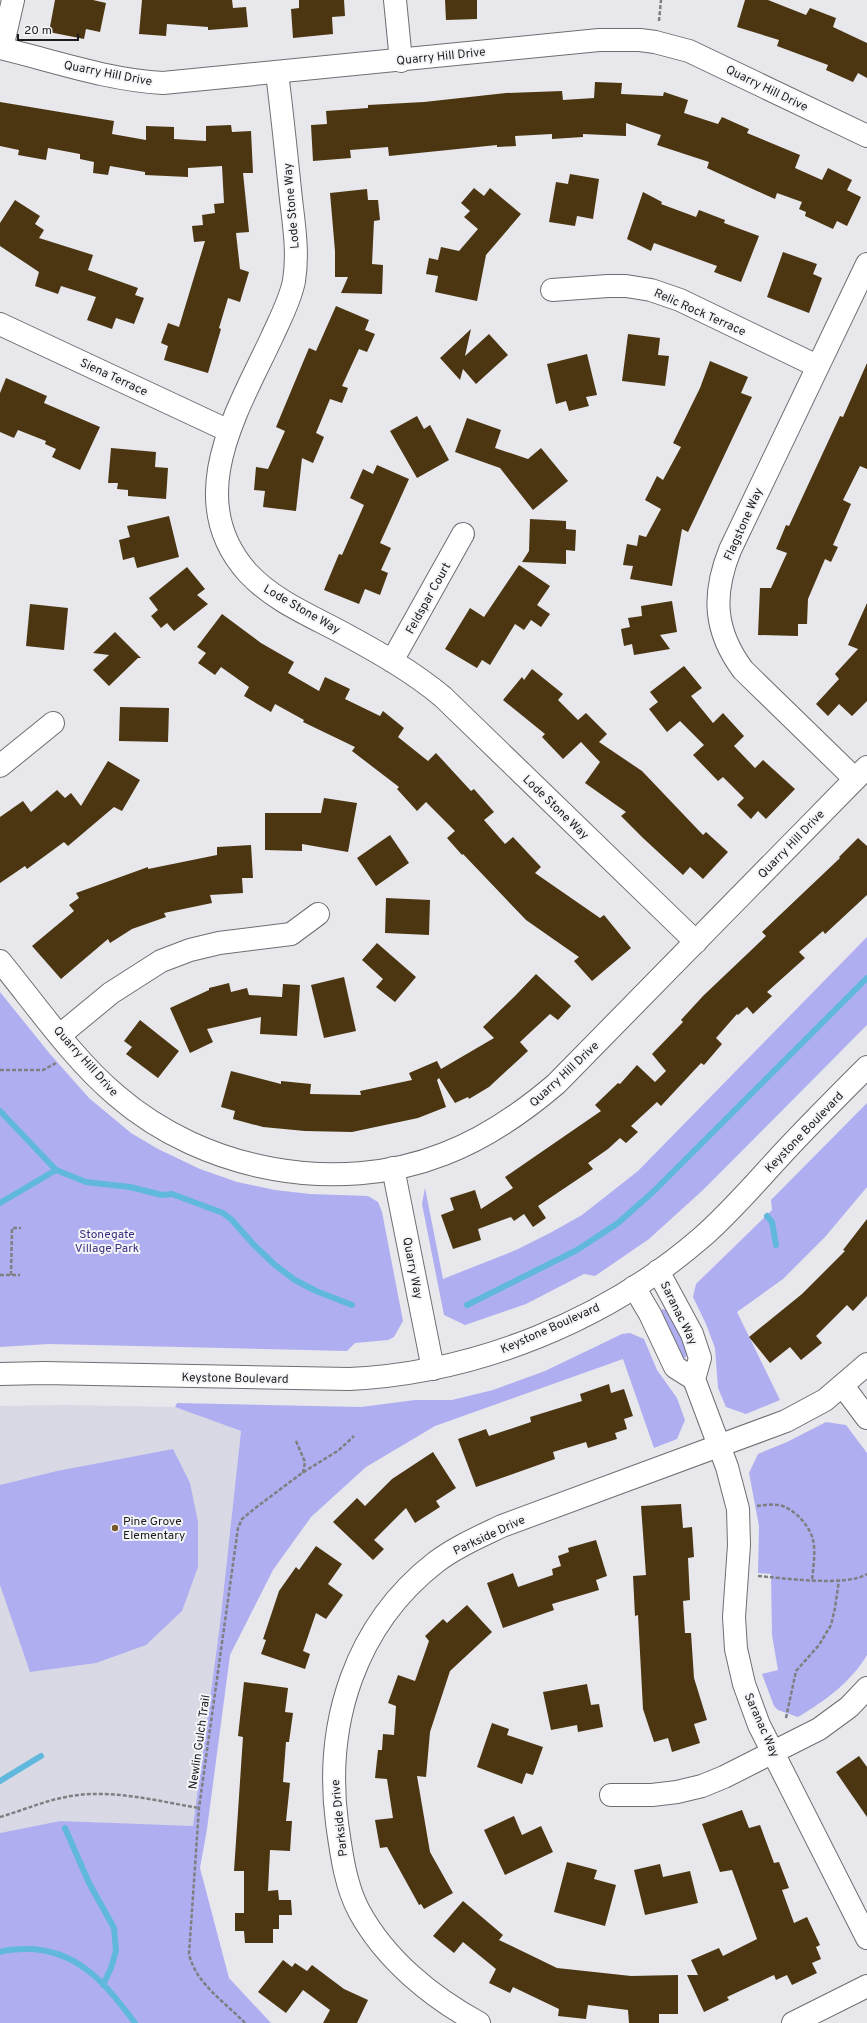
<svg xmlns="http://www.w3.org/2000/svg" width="867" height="2023" font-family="Overpass,sans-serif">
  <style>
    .built { fill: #d9d9e5 }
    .green { fill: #afaef1 }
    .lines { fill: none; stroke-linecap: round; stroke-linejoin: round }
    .stream { stroke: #60b9dd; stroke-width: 6 }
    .building { fill: #4b3611 }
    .street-casing { stroke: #6e6e72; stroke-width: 24 }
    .secondary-casing { stroke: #6e6e72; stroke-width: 24 }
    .path { stroke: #7f7f82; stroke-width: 2.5; stroke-dasharray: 4 2; stroke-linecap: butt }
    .street { stroke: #fff; stroke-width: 22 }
    .secondary { stroke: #fff; stroke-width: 22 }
    .poi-dot { fill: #76582d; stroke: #f4f5f9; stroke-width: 1.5 }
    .labels { text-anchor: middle; stroke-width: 4; stroke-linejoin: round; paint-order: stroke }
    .street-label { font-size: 12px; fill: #1c1c1e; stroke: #f4f5f9 }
    .park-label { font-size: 12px; fill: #3c3080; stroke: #f4f5f9 }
    .poi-label { font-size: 12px; fill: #1c1c1e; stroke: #f4f5f9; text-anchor: start }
  </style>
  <rect width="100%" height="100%" fill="#e7e7ec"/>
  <!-- built -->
  <polygon class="built" points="68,1405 175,1407 241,1431 220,1624 193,1827 60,1821 0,1833 0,1406"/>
  <!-- green -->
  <g class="green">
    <polygon points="867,937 867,1025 703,1190 649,1239 595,1276 584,1274 526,1304 465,1325 444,1315 422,1204 425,1188 443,1279 516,1250 550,1233 582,1215 638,1171"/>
    <polygon points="0,992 50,1054 89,1098 131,1133 158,1149 200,1169 237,1182 275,1190 310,1194 368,1196 378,1202 382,1212 403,1321 394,1337 388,1340 355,1343 347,1351 49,1344 0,1347"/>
    <polygon points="867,1103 867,1187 825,1237 783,1279 737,1312 780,1400 746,1414 726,1407 718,1388 715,1348 706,1324 693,1297 696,1284 772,1210 771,1200"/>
    <path d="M 663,1309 C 673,1311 684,1344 688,1353 L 685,1358 L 682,1358 L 659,1312 Z"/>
    <polygon points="630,1333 644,1339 657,1370 677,1398 685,1420 677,1439 654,1448 623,1359 435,1426 366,1467 311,1517 273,1570 230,1655 207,1829 200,1868 229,1978 271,2023 0,2023 0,1833 60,1821 193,1826 220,1624 241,1431 175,1407 177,1403 361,1407 415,1400 452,1400 493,1390 545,1371 622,1334"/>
    <path d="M 826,1422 L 846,1425 L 867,1453 L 867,1655 C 851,1682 825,1701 798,1717 L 778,1710 L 774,1706 L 762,1674 L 778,1670 L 772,1635 L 771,1574 L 758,1573 L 759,1526 L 749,1473 L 758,1454 L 787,1442 Z"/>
    <polygon points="173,1449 190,1483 198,1522 198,1567 182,1611 146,1645 96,1663 30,1672 0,1585 0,1485 57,1471"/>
  </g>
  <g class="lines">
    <!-- stream -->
    <g class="stream">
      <polyline points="0,1111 56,1170 86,1182 130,1187 162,1195 172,1194 223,1213 232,1220 254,1245 275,1265 295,1280 316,1291 352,1305"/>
      <polyline points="0,1203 56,1170"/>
      <polyline points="767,1216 772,1222 776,1245"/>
      <polyline points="467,1305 577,1250 618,1223 654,1191 867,978"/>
      <polyline points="0,1781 41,1756"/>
      <polyline points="65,1828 89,1883 114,1928 116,1951 111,1968 103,1985"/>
      <path d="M 0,1952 C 8,1949 16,1950 24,1949 C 77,1948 106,1984 135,2023"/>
    </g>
  </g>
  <!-- building -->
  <g class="building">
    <polygon points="55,0 93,0 106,3 100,32 86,29 84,39 49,32"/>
    <polygon points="142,0 232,0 233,8 246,7 248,27 208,30 208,27 167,24 166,36 139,34"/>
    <polygon points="299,0 344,0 345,16 332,17 333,34 293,38 291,9 299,8"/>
    <polygon points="445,0 477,0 477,19 446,20"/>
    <polygon points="745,0 768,0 806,15 810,8 836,18 833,27 867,43 867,78 858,73 853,82 826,70 828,65 777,46 779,40 737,27"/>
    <polygon points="595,82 622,83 621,94 663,96 664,92 688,100 684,113 718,124 722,117 749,129 747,133 800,155 795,168 822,180 828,168 852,180 847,190 861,197 847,226 837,221 833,229 805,216 806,212 799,209 802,202 777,193 775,199 757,191 707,168 709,162 657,145 661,135 626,123 626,136 583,134 583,137 552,139 552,134 515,136 516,146 497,147 497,145 389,156 388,147 350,150 351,158 313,161 311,125 327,124 326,111 368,108 368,105 424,102 506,93 562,91 563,100 594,98"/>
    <polygon points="0,102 114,121 112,134 146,140 146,126 174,127 174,139 206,141 206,126 231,125 232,132 251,131 253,173 243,173 249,232 236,233 240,269 249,272 240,302 228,298 219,328 221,329 208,373 164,360 168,346 161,343 168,323 179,327 205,241 194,242 192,226 203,225 202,215 215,213 214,204 224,203 222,166 188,168 188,177 145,175 145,172 110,166 108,175 93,173 94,162 80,159 80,154 48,148 46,160 18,155 19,150 0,146"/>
    <polygon points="570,174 599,179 593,219 577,216 575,226 549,222 556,182 568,184"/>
    <polygon points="474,188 484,196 490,188 521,214 486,255 477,301 435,292 438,276 426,274 429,258 438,260 441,247 459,251 478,229 464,217 470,211 461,203"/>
    <polygon points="367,189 368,200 378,200 380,220 374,221 372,264 383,265 382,294 341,293 348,277 335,277 335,251 330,193"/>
    <polygon points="643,192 662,202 661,204 696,217 699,210 725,220 724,223 759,236 741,282 714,272 717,266 654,243 651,251 627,239"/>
    <polygon points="15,200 40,216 35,224 44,230 39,238 93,255 88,270 138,288 135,295 144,298 134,324 116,318 112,329 87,320 96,297 61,286 58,294 35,286 39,272 0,246 0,223"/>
    <polygon points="783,252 817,264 813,274 822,278 809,313 767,297"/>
    <polygon points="336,306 369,320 365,330 375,334 367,352 359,349 342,386 348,388 342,403 330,399 316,433 324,437 313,463 302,458 296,511 263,507 265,491 254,490 256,467 268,469 285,431 276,427 309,348 316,351"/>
    <polygon points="471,329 465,356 489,334 508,355 476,384 463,369 460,380 440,358"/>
    <polygon points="628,334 660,338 658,355 669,356 665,386 622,381"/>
    <polygon points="587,354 597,395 586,397 589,406 569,411 566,401 556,404 547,364"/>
    <polygon points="710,361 748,377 741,393 752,397 688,532 682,529 672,586 630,579 633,566 623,565 627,544 637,546 639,535 646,537 661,509 645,500 657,476 663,480 681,447 673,443 700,388"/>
    <polygon points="867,363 867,469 860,466 843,500 851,504 833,545 838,547 831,562 825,559 808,599 807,624 798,624 798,636 758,635 760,588 771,588 787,553 776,549 786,525 789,526 840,416 843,417"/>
    <polygon points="6,378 47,396 44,403 100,427 80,470 52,457 56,449 45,444 46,441 18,430 14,438 0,432 0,393"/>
    <polygon points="417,416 424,429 430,425 449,460 417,478 390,431"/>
    <polygon points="467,418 501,430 495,448 528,459 541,448 568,481 533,510 500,468 455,452"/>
    <polygon points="111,448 156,452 155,467 168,468 166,499 128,496 128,490 117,489 118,483 108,483"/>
    <polygon points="377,465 409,479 380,543 391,548 381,570 388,573 380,595 365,589 359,604 324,590 339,554 342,555 364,505 350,498 363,469 373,474"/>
    <polygon points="169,516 179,557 137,568 134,557 123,560 119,540 130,537 127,526"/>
    <polygon points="530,519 566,521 566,529 576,530 575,551 566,550 566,564 522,562 529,551"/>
    <polygon points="519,565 550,586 537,605 550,614 541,627 531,620 524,630 515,624 490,665 482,660 477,668 445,649 470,608 484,617"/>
    <polygon points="187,567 205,589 197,595 208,604 174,631 167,623 161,628 151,616 158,610 149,598"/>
    <polygon points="672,601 677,632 660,635 670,649 634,655 632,644 624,646 621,629 630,627 628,618 642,616 641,606"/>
    <polygon points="867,603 867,701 852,716 839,704 828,716 816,704 839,679 835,674 858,649 848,645"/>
    <polygon points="30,604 68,608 64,650 26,646"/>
    <polygon points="222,614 261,643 294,662 288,673 319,691 325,677 350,689 345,699 380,716 383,711 404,728 398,737 428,761 436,753 471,791 474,789 494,812 484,820 505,844 513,837 541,867 535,873 600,918 604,915 631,948 592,981 574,961 579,957 526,920 463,854 462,855 447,838 455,831 426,802 417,811 397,789 399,787 352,751 355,747 303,722 304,720 275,704 271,712 244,696 249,687 221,667 215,675 198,663 206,653 197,647"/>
    <polygon points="115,632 141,658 138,658 109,686 93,670 109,655 93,653"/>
    <polygon points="684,666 702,688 691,696 713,723 723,713 744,736 734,746 755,768 763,760 795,789 766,819 758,811 751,819 737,805 744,798 723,777 718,781 693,755 704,745 680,721 667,732 649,709 658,702 650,692"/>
    <polygon points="532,669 563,694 558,700 578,720 586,713 607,734 599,742 642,771 703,835 706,832 728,852 703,879 690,867 683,875 643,838 621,816 626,812 585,783 600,762 581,742 563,759 542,737 545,734 503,700 522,677 524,680"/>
    <polygon points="120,707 169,708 168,742 119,741"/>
    <polygon points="108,761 140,780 122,811 114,807 68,846 64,842 27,869 25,866 0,883 0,817 23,801 31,812 57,790 65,798 71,793 81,806"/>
    <polygon points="324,798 357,803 348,852 302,844 302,851 265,850 265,813 321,813"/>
    <polygon points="390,835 409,863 376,886 357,858"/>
    <polygon points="858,838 867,846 867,895 825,934 823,931 799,952 805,958 767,992 772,996 753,1014 747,1007 738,1015 737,1014 716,1038 722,1044 704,1065 701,1063 661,1106 657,1102 631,1126 638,1132 626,1143 620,1138 608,1149 588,1163 593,1169 538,1206 546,1218 533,1227 524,1214 514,1221 511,1217 478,1229 481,1240 453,1249 441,1215 454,1210 450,1198 475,1190 481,1209 513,1188 505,1177 601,1111 595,1105 618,1083 620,1084 637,1065 655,1082 666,1071 652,1054 683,1022 681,1020 703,996 766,936 762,932 840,858 839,857"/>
    <polygon points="251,845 253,878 242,878 243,893 210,895 212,903 164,913 166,917 132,929 110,943 108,939 61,979 32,946 74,911 69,905 79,898 76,893 148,867 148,869 217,855 217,847"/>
    <polygon points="386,898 430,900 429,935 385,933"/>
    <polygon points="377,943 416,977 395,1002 376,987 383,979 362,960"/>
    <polygon points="536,974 571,1006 558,1020 550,1014 520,1042 528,1051 489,1087 469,1099 468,1097 455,1103 439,1078 437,1080 446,1107 418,1118 352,1132 305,1131 263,1127 233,1119 235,1111 221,1107 231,1071 281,1084 281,1081 311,1084 310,1094 361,1095 360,1091 412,1080 409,1073 437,1061 441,1069 494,1038 483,1027 515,996"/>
    <polygon points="344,977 356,1031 324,1038 311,985"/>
    <polygon points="229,983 231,992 247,988 249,995 282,997 283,984 300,985 297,1036 260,1034 261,1017 207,1029 213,1042 190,1053 170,1008 209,990 209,988"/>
    <polygon points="140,1020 179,1051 158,1078 126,1054 132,1047 124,1041"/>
    <polygon points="867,1219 867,1296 853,1311 847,1305 816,1336 822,1343 801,1360 790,1347 770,1363 749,1337 802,1294 845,1251 843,1250"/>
    <polygon points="609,1384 611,1393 624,1389 633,1416 624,1419 627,1429 615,1433 617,1439 588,1448 586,1442 553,1452 555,1459 476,1487 458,1439 486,1429 489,1436 531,1422 530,1417 582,1401 580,1394"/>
    <polygon points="433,1452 456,1488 436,1501 440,1507 415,1523 406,1508 374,1540 384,1549 373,1560 333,1522 357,1498 365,1506 392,1479"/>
    <polygon points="681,1504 683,1528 692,1527 694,1557 688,1558 690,1600 683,1601 685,1633 691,1633 694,1678 707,1720 694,1724 700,1743 672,1752 668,1738 654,1742 643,1709 638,1615 635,1616 633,1576 646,1575 641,1506"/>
    <polygon points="596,1540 607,1576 596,1580 599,1590 552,1604 554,1610 503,1628 487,1583 513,1573 518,1587 553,1575 552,1569 561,1566 558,1556 569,1552 568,1548"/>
    <polygon points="316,1546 342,1564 328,1584 343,1595 326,1619 316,1613 303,1651 310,1654 305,1669 261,1654 266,1640 263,1639 279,1591 296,1567 299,1570"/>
    <polygon points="467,1605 492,1632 450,1671 430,1732 426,1777 417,1776 430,1852 453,1893 424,1909 421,1904 419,1905 387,1847 380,1848 375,1820 393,1818 387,1779 375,1778 378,1750 382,1750 383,1734 394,1735 396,1706 388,1703 398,1675 415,1681 429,1641 425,1636 443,1619 447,1623"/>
    <polygon points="244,1682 288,1688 285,1712 293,1713 289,1742 286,1742 283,1782 290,1783 286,1821 292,1821 290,1851 270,1850 268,1891 278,1890 279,1900 291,1900 292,1915 279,1915 279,1929 273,1929 273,1943 245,1943 244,1931 235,1931 235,1913 244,1913 244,1871 234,1871 243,1737 238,1736"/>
    <polygon points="587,1684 591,1705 599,1704 603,1727 578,1732 577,1725 551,1730 543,1692"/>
    <polygon points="492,1723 509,1729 507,1735 543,1747 533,1775 526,1773 522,1784 477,1767"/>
    <polygon points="859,1756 867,1767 867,1817 836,1772"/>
    <polygon points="742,1810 749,1828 760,1825 774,1863 779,1862 789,1888 782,1890 794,1923 807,1917 820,1945 816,1947 821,1959 812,1963 817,1973 792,1985 787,1975 776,1980 774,1975 727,1997 729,2000 704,2012 687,1975 698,1975 691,1960 719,1948 723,1956 757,1939 732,1870 720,1872 702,1824"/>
    <polygon points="514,1816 522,1835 541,1826 553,1852 505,1875 484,1830"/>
    <polygon points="567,1862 597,1870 594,1879 616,1885 605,1926 554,1912"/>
    <polygon points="660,1864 663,1877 690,1871 698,1903 645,1915 634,1870"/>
    <polygon points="463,1901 503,1935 499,1940 557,1968 631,1976 678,1975 678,2014 659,2014 659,2023 629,2023 628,2010 588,2005 586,2019 558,2016 559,2009 513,1987 510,1993 489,1983 496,1969 463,1942 454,1953 433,1936"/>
    <polygon points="283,1960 292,1967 295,1963 307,1971 312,1965 344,1989 368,2000 357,2023 323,2023 330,2010 303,1990 286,2013 258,1992"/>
  </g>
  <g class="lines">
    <defs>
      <g id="street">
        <polyline points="395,0 401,61"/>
        <path d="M 0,48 C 54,61 108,80 163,83 L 599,40 L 640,40 L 655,42 L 689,51 L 867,136"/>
        <polyline points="2,48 13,0"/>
        <path d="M 277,73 C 282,112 286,151 290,190 C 293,220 299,250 294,281 C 290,301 280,319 272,337 C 238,410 181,499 248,573 C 273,600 309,615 341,632 C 376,651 412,671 443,697 L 696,942"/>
        <polyline points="552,290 608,286 626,286 651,290 680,300 817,366"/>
        <polyline points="0,324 229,431"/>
        <polyline points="392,661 463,534"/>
        <polyline points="0,766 53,723"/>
        <path d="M 855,779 L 743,670 C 714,631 712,595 730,550 L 867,264"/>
        <path d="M 0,961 C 36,1005 73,1059 117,1096 C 204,1171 337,1196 444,1154 C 486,1138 522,1113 556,1084 L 867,767"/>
        <polyline points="60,1035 111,993 161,961 190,950 219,943 291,934 318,914"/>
        <polyline points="393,1168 433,1369"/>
        <polyline points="658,1271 692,1334 700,1358 694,1379 727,1467 738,1509 739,1545 734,1617 736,1649 744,1684 759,1725 867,1938"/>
        <polyline points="634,1287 650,1314 675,1367 694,1379"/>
        <polyline points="843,1386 867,1418"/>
        <polyline points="611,1795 652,1795 677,1792 702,1786 724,1777 819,1729 849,1707 867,1688"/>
        <path d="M 479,2023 C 431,1997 385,1959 359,1911 C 345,1885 341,1851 337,1823 C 324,1723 355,1625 436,1562 C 456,1547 479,1537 502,1526 L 786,1421 L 825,1400 L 867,1364"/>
        <polyline points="793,2023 867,1986"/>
      </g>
      <path id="secondary" d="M 0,1374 L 44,1373 L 349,1379 C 476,1373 605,1321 701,1238 C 731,1212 757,1181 784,1152 C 811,1123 839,1095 867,1067"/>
    </defs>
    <!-- street casing -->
    <use href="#street" class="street-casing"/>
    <!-- secondary casing -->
    <use href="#secondary" class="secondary-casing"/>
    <!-- path -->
    <g class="path">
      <polyline points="659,21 661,0"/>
      <polyline points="0,1070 43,1070 56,1063"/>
      <polyline points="0,1275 20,1275"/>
      <polyline points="11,1275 12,1228 21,1228"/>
      <polyline points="296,1441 305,1462 303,1473"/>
      <path d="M 757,1506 C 764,1505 772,1504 779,1505 C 794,1508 810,1526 813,1540 C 816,1553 813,1568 812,1581"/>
      <path d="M 758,1576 C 783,1578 847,1587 867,1574"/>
      <polyline points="786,1718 796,1671 819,1645 831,1625 835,1608 839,1580"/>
      <path d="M 0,1817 C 24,1810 46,1800 71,1796 C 113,1789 157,1801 199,1808"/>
      <path d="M 245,2023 C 225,2002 196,1984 189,1954 L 199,1808 L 238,1528 L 242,1519 L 254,1509 L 302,1473 L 339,1450 L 354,1436"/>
    </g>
    <!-- street -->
    <use href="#street" class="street"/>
    <!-- secondary -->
    <use href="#secondary" class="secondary"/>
  </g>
  <!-- markers -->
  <circle class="poi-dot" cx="115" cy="1528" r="4"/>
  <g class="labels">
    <!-- street labels -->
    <g class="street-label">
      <text transform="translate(441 56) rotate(-6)" y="4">Quarry Hill Drive</text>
      <text transform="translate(108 73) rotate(11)" y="4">Quarry Hill Drive</text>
      <text transform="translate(767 88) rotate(26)" y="4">Quarry Hill Drive</text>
      <text transform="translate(291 206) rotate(-95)" y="4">Lode Stone Way</text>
      <text transform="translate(700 312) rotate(24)" y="4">Relic Rock Terrace</text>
      <text transform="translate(114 377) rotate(25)" y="4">Siena Terrace</text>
      <text transform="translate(743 524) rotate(-66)" y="4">Flagstone Way</text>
      <text transform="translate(428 598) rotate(-61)" y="4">Feldspar Court</text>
      <text transform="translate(302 609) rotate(30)" y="4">Lode Stone Way</text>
      <text transform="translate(556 807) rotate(44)" y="4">Lode Stone Way</text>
      <text transform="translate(791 844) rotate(-46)" y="4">Quarry Hill Drive</text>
      <text transform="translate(86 1061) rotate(48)" y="4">Quarry Hill Drive</text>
      <text transform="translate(564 1074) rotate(-43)" y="4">Quarry Hill Drive</text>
      <text transform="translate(804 1132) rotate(-46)" y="4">Keystone Boulevard</text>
      <text transform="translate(413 1268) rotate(79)" y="4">Quarry Way</text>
      <text transform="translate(679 1313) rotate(64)" y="4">Saranac Way</text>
      <text transform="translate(550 1328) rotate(-24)" y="4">Keystone Boulevard</text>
      <text transform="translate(235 1378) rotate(1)" y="4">Keystone Boulevard</text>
      <text transform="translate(489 1535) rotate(-25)" y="4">Parkside Drive</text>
      <text transform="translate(762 1725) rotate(66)" y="4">Saranac Way</text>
      <text transform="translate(199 1742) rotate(-82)" y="4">Newlin Gulch Trail</text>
      <text transform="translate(339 1818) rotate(-96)" y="4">Parkside Drive</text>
    </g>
    <!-- park labels -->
    <g class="park-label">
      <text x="107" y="1238">Stonegate<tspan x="107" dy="14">Village Park</tspan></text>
    </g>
    <!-- poi labels -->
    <g class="poi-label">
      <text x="123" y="1525">Pine Grove<tspan x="123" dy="14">Elementary</tspan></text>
    </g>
  </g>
  <!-- scale -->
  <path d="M18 34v6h60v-6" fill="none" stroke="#1c1c1e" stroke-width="2"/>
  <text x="24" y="34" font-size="12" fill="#1c1c1e" stroke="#f4f5f9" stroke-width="3" paint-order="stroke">20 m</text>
</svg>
